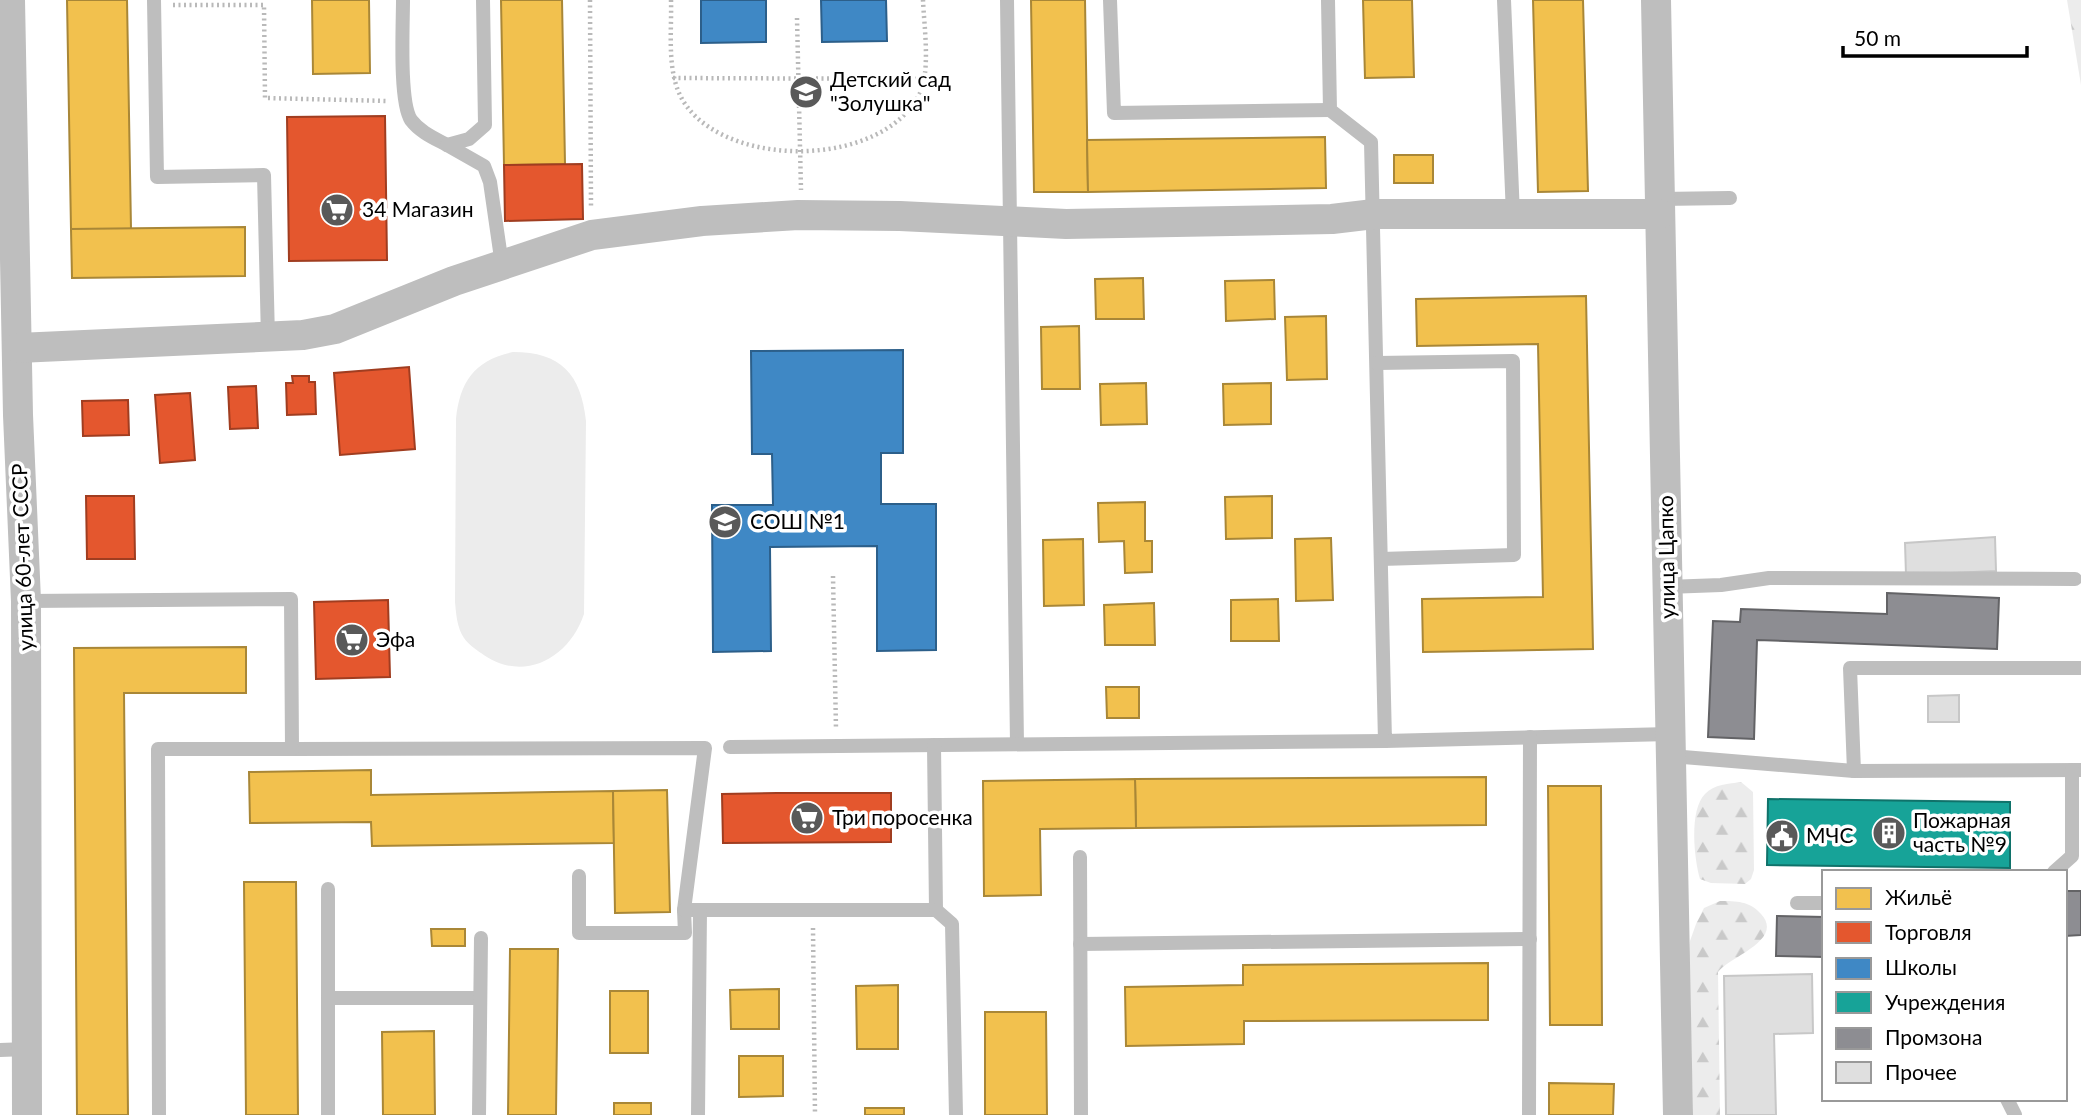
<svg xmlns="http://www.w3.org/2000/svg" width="2081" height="1115" font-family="Lato,sans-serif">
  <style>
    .forest { fill: url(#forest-firs) }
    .park { fill: #ececec }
    .homes { fill: #f2c14e; stroke: #a98737; stroke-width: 2 }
    .shops { fill: #e4572e; stroke: #a03d20; stroke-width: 2 }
    .schools { fill: #3f88c5; stroke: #2c5f8a; stroke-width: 2 }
    .public { fill: #17a398; stroke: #10726a; stroke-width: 2 }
    .industry { fill: #8d8d92; stroke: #636366; stroke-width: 2 }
    .building { fill: #dfdfdf; stroke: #c7c7c7; stroke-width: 2 }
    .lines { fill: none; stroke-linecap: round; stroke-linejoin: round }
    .path { stroke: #b9b9b9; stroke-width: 4.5; stroke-dasharray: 2 3.5; stroke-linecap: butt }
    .lane { stroke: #bebebe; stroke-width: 14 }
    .street { stroke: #bebebe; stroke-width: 30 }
    .labels { text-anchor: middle; stroke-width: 7; stroke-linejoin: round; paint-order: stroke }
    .poi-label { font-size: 21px; fill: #000; stroke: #fff; text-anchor: start }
    .street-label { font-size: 21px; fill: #000; stroke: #fff }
  </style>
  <defs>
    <pattern id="forest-firs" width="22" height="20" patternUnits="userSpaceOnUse" patternTransform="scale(1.75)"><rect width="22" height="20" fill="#ececec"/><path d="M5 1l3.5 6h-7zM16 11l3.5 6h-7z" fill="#c9c9c9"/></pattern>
  </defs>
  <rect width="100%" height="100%" fill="#fff"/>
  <!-- forest -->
  <g class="forest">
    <polygon points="2067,0 2081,0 2081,85"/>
    <path d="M 1741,782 L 1753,792 L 1754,870 L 1751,879 L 1745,884 L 1711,883 L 1700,879 C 1694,858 1689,810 1705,794 C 1714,784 1729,784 1741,782 Z"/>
    <path d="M 1720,901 C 1736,901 1750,901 1761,914 C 1785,940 1729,957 1718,972 L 1720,1115 L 1693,1115 L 1689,955 L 1690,941 L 1696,924 L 1704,908 Z"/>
  </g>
  <!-- park -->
  <path class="park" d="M 513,352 C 561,352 581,374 586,421 L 584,614 C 569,659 522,684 481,653 C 475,649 468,644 464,638 C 457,628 456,613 455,602 L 456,419 C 460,381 475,360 513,352 Z"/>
  <!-- homes -->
  <g class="homes">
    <polygon points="67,0 127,0 131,229 71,229"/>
    <polygon points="312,0 369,0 370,73 313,74"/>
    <polygon points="501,0 562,0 565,164 504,165"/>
    <polygon points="1031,0 1085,0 1088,192 1034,192"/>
    <polygon points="1363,0 1412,0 1414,77 1365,78"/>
    <polygon points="1533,0 1583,0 1588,191 1538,192"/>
    <polygon points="1325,137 1326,188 1088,192 1087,140"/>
    <rect x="1394" y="155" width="39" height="28"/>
    <polygon points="245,227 245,276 72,278 71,229"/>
    <polygon points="1143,278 1144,319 1096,319 1095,279"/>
    <polygon points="1274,280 1275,319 1226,321 1225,281"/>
    <polygon points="1586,296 1593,649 1423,652 1422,599 1543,597 1538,344 1417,346 1416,299"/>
    <polygon points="1326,316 1327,379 1287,380 1285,317"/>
    <polygon points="1079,326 1080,389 1042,389 1041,327"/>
    <polygon points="1146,383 1147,424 1101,425 1100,384"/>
    <polygon points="1271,383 1271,424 1224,425 1223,384"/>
    <polygon points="1272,496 1272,538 1226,539 1225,497"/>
    <polygon points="1145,502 1145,541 1152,541 1152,572 1125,573 1124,541 1099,542 1098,503"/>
    <polygon points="1331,538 1333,600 1296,601 1295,539"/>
    <polygon points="1083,539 1084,605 1044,606 1043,540"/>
    <polygon points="1278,599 1279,641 1231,641 1231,600"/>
    <polygon points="1154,603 1155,645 1105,645 1104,605"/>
    <polygon points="246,647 246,693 124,693 128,1115 77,1115 74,648"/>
    <polygon points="1106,687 1139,687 1139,718 1107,718"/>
    <polygon points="371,770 371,795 613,791 614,843 372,846 371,822 250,823 249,772"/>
    <polygon points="1486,777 1486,825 1136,828 1135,779"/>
    <polygon points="1135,779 1136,828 1040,829 1041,895 984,896 983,781"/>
    <polygon points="1548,786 1601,786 1602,1025 1550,1025"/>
    <polygon points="667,790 670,912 615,913 613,791"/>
    <polygon points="244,882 296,882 298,1115 246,1115"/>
    <polygon points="431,929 465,929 465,946 432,946"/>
    <polygon points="510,949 558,949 556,1115 508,1115"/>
    <polygon points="1488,963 1488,1020 1244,1021 1244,1044 1126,1046 1125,987 1243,985 1243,965"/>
    <polygon points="898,985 898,1049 857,1049 856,986"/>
    <polygon points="779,989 779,1029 731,1029 730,990"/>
    <rect x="610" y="991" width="38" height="62"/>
    <polygon points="985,1012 1046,1012 1047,1115 985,1115"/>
    <polygon points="434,1031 435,1115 383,1115 382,1032"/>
    <polygon points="739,1056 783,1056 783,1096 739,1097"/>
    <polygon points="1549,1083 1614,1084 1613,1115 1549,1115"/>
    <rect x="614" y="1103" width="37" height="12"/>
    <rect x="865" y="1108" width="39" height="7"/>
  </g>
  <!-- shops -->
  <g class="shops">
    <polygon points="385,116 387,260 289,261 287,117"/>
    <polygon points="582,164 583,219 505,221 504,165"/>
    <polygon points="409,367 415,449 340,455 334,373"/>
    <polygon points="292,376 309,376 309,382 315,382 316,414 287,415 286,383 293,383"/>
    <polygon points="256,386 258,428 230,429 228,387"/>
    <polygon points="190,393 195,460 160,463 155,395"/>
    <polygon points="128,400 129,435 83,436 82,401"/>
    <polygon points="86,496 134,496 135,559 87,559"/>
    <polygon points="388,600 390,677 316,679 314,602"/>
    <polygon points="777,793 891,793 891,842 723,843 722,794"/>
  </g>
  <!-- schools -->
  <g class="schools">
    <polygon points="701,0 766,0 766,42 701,43"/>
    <polygon points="821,0 886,0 887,41 822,42"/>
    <polygon points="903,350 903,453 881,453 881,504 936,504 936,650 877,651 877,546 770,547 771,651 713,652 712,505 773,505 772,454 752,454 751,351"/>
  </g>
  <!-- public -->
  <polygon class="public" points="1768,799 2010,802 2010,868 1767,865"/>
  <!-- industry -->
  <g class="industry">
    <polygon points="1887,593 1999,598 1997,649 1757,640 1754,739 1708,737 1713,621 1740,622 1741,609 1887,614"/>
    <polygon points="2065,891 2081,891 2081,935 2065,936"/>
    <polygon points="1777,916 1824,917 1824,957 1776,956"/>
  </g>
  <!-- building -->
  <g class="building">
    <polygon points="1995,537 1996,571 1906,575 1905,543"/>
    <polygon points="1959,695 1959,722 1928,722 1928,696"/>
    <polygon points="1812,974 1813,1033 1774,1034 1776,1115 1726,1115 1724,976"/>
  </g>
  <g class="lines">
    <!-- path -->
    <g class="path">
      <polyline points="590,0 591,209"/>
      <path d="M 671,0 C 672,36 665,79 688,108 C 736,169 882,166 919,95 C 931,73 924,26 923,0"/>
      <polyline points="173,5 264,5 265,98 388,101"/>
      <polyline points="797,18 801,190"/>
      <polyline points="673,78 925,79"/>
      <polyline points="833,576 836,729"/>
      <polyline points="813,928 815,1115"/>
    </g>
    <!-- lane -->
    <g class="lane">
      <polyline points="154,0 157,177 264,175 268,338"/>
      <path d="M 403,0 C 403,25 399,102 411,120 C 420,132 434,138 447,145"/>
      <polyline points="483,0 485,125 469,139 447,145 484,166 490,182 502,265"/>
      <polyline points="1007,0 1017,744"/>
      <polyline points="1110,0 1114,113 1330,110"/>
      <polyline points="1328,0 1330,110 1371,142 1385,741 1670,734"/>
      <polyline points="1504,0 1513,215"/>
      <polyline points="1660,199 1730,198"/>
      <polyline points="1377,363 1513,361 1514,555 1381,559"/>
      <polyline points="1667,587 1721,585 1769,578 2075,579"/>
      <polyline points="26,601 291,599 292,749 705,748 684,910 685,933 579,933 579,876"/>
      <polyline points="730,747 1385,741"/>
      <polyline points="1671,756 1854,771 2081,770"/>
      <polyline points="1854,771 1850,668 2081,668"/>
      <polyline points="1080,857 1081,1115"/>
      <polyline points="2054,872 2072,856 2072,770"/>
      <polyline points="328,889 328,1115"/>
      <polyline points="1797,903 1824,903"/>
      <polyline points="684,910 936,910 934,745"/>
      <polyline points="936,910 952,924 956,1115"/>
      <polyline points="1080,944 1530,939"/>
      <polyline points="328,998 480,998"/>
      <polyline points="0,1050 27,1049"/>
      <polyline points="2007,1099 2015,1115"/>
      <polyline points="159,1115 158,749 292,749"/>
      <polyline points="479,1115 481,938"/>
      <polyline points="698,1115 700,910"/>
      <polyline points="1529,1115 1530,737"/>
    </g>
    <!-- street -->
    <g class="street">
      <polyline points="10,0 18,415 26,601 27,1115"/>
      <polyline points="1656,0 1678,1115"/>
      <polyline points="18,348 303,335 335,329 454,281 592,235 702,221 798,215 900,216 1066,224 1332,219 1374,214 1660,214"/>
    </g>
  </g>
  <!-- icons -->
  <defs>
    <symbol id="school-disc" viewBox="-11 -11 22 22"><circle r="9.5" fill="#595959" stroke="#fff"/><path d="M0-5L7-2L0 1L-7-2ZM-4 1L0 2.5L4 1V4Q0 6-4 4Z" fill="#fff"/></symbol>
    <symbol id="supermarket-disc" viewBox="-11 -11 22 22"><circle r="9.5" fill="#595959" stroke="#fff"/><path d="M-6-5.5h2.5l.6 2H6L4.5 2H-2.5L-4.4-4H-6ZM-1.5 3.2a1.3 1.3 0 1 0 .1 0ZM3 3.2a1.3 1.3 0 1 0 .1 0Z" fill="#fff"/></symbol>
    <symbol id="building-disc" viewBox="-11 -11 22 22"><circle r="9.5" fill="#595959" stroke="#fff"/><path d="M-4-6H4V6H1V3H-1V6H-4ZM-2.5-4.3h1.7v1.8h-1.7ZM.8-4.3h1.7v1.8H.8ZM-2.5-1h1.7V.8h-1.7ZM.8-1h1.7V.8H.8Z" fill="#fff"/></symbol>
    <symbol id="civic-disc" viewBox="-11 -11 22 22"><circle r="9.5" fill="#595959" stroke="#fff"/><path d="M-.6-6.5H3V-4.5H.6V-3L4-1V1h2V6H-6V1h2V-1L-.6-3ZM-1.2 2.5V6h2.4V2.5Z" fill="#fff"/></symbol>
  </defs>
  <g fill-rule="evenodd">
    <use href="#school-disc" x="787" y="73" width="38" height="38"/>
    <use href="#supermarket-disc" x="318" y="191" width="38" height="38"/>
    <use href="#school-disc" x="706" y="503" width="38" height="38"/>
    <use href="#supermarket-disc" x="333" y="621" width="38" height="38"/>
    <use href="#supermarket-disc" x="788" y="799" width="38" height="38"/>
    <use href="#building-disc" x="1870" y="814" width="38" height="38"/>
    <use href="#civic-disc" x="1763" y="817" width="38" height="38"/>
  </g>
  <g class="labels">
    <!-- poi labels -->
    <g class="poi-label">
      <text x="830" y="87">Детский сад<tspan x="830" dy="24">"Золушка"</tspan></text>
      <text x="362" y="217">34 Магазин</text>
      <text x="750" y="529">СОШ №1</text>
      <text x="376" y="647">Эфа</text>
      <text x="832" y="825">Три поросенка</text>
      <text x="1913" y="828">Пожарная<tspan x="1913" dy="24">часть №9</tspan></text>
      <text x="1806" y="843">МЧС</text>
    </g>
    <!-- street labels -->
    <g class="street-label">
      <text transform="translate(23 557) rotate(-92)" y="7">улица 60-лет СССР</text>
      <text transform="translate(1667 557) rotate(-91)" y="7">улица Цапко</text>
    </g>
  </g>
  <!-- legend -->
  <rect x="1822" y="870" width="245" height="231" fill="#ffffff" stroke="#999999" stroke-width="2"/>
  <rect x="1836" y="888" width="35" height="21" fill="#f2c14e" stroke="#999999" stroke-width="2"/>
  <text x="1885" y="905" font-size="21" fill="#000000">Жильё</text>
  <rect x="1836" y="922" width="35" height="21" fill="#e4572e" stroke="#999999" stroke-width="2"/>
  <text x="1885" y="940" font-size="21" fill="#000000">Торговля</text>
  <rect x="1836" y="958" width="35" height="21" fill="#3f88c5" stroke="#999999" stroke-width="2"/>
  <text x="1885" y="975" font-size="21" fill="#000000">Школы</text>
  <rect x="1836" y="992" width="35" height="21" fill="#17a398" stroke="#999999" stroke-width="2"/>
  <text x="1885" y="1010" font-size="21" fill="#000000">Учреждения</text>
  <rect x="1836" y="1028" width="35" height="21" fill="#8d8d92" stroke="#999999" stroke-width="2"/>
  <text x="1885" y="1045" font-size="21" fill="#000000">Промзона</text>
  <rect x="1836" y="1062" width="35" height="21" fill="#dfdfdf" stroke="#999999" stroke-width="2"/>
  <text x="1885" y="1080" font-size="21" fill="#000000">Прочее</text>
  <!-- scale -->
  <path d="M1843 46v10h184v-10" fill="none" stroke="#000000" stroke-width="3.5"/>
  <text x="1854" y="46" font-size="21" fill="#000000" stroke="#ffffff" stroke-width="5" paint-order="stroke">50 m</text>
</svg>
